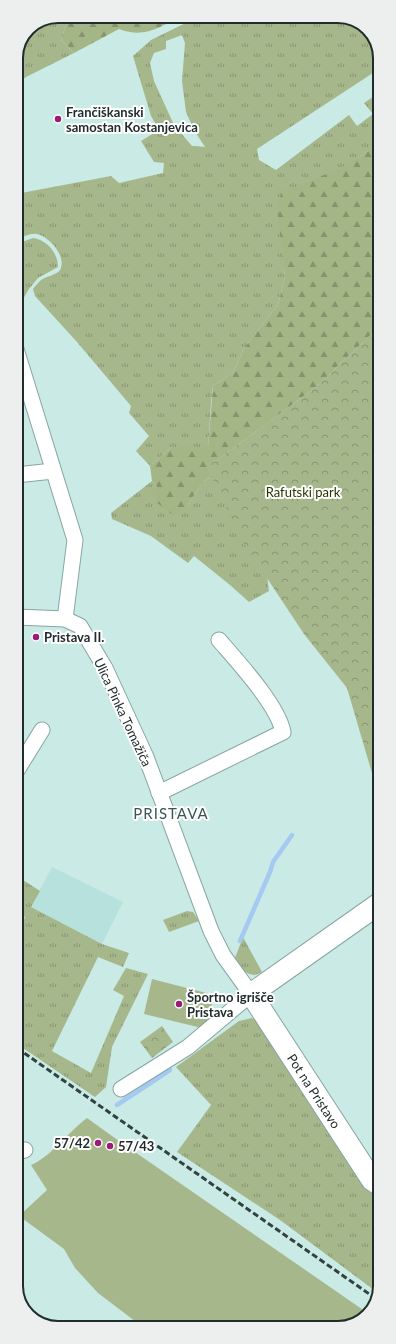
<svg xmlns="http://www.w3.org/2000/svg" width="396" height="1344" font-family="Lato,sans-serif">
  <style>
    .built { fill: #b7e1dc }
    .grass { fill: url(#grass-tufts); fill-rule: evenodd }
    .forest { fill: url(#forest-firs) }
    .park { fill: url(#park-crowns) }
    .garden { fill: #a6b78b }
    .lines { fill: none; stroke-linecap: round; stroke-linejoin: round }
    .stream { stroke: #a4caf1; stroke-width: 4.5 }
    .street-casing { stroke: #87a6a2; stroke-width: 17 }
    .secondary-casing { stroke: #87a6a2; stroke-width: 23 }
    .street { stroke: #fff; stroke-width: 15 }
    .secondary { stroke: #fff; stroke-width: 21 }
    .rail { stroke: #334240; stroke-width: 3; stroke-dasharray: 6 3; stroke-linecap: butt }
    .poi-dot { fill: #991d76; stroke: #fff; stroke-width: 1.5 }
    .labels { text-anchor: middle; stroke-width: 4; stroke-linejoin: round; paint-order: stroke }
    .poi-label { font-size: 13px; font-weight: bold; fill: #212d2c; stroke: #fff; text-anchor: start }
    .park-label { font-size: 13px; fill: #273600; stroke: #fff }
    .street-label { font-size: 13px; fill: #212d2c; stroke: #fff }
    .quarter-label { font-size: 15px; letter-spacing: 1px; fill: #3a5653; stroke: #fff }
    .rim { fill: none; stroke: #212d2c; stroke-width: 2 }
  </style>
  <defs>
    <pattern id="grass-tufts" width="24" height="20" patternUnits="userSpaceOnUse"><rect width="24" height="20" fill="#a6b78b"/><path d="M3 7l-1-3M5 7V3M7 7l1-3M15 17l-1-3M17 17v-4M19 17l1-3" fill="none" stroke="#879572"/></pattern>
    <pattern id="forest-firs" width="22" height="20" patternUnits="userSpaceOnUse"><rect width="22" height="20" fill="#a4b686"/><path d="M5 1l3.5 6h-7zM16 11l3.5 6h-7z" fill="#85946e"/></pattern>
    <pattern id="park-crowns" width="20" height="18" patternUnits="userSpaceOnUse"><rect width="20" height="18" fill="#a6b78b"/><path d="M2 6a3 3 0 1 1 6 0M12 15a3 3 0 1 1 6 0" fill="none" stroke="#879572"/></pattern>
  </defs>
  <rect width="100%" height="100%" fill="#caeae6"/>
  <!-- built -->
  <polygon class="built" points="52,867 123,902 102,944 31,907"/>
  <!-- grass -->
  <g class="grass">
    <polygon points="58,16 69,16 61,40 74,53 26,77 16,84 16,58 28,28"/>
    <path d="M 200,16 L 343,16 L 366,27 L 379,50 L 379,69 L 257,149 L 259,160 L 276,170 L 349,115 L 357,126 L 373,114 L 364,103 L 379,93 L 379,139 L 377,145 L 357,159 L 282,243 L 285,277 L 278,305 L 244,348 L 233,373 L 213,386 C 210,406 210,427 208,447 L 172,447 L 150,466 L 136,451 L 149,436 L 129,413 L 131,406 L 77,342 L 35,296 L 33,289 C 35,286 38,283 41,280 C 46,276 57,275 60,270 C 67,257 50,237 37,234 C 31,233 22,237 17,240 L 16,194 L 111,176 L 119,183 L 163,173 L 164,163 L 154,162 L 141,141 L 159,130 L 151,116 L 133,56 L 151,40 ZM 182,35 L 185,43 L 182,81 L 186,112 L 194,130 L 205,147 L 192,146 L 174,125 L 154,81 L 150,63 L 154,53 L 166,49 L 166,41 Z"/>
    <path d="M 33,238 C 47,240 58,253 58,267 L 38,278 L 29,289 L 16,311 L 16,244 Z"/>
    <polygon points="220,467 266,568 269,591 249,602 230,585 194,556 188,563 151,536 112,519 111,513 152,481 157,487 187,506 202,483"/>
    <polygon points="17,876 40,891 31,907 102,944 129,953 123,967 98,957 52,1051 91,1073 124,996 113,990 126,968 148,974 112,1047 106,1087 95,1097 17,1044 17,936 25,917 17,912"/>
    <polygon points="187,911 193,912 199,921 169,932 163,920"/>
    <path d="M 243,937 L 262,972 C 248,980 242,969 235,958 Z"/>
    <polygon points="252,1018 258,1022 380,1194 380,1286 378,1293 280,1220 177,1152 211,1105 176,1067 239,1021"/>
  </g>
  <!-- forest -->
  <g class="forest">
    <path d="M 69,16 L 182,16 C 159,27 145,39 119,29 L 74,53 L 61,40 Z"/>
    <path d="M 379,139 L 379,327 L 315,388 L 214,462 L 220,467 L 202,483 L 187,506 L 174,516 L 156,502 L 157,487 L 152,481 L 150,466 L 172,447 L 208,447 L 213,386 L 233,373 L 244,348 L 278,305 L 285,277 L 277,205 L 282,192 C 304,183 371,159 379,139 Z"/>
  </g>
  <!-- park -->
  <g class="park">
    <polygon points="379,327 380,793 372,773 347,688 304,634 243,542 207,467 315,388"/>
    <polygon points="162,1026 173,1042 152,1058 140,1042"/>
  </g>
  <!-- garden -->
  <g class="garden">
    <polygon points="152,979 214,995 206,1029 144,1014"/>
    <path d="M 87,1118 L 119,1141 L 369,1314 L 346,1327 L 144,1328 L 98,1293 L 75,1268 L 64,1249 L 19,1216 L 47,1190 L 31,1165 C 52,1156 68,1132 87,1118 Z"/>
  </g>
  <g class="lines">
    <!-- stream -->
    <g class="stream">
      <polyline points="240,941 270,872 273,862 292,835"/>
      <polyline points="117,1105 170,1070"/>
    </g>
    <defs>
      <g id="street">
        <polyline points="16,349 75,540 65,619"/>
        <polyline points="16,475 53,471"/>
        <polyline points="16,617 65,619 80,626 105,668 146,757 211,931 223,955 251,994 188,1047 121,1089"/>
        <polyline points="16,772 42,730"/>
        <path d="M 159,793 L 283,732 C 278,705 237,661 219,640"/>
        <polyline points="17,1152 25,1150"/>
      </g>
      <polyline id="secondary" points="380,903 251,994 372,1180 380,1185"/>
    </defs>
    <!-- street casing -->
    <use href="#street" class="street-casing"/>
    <!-- secondary casing -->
    <use href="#secondary" class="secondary-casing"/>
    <!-- street -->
    <use href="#street" class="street"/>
    <!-- secondary -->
    <use href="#secondary" class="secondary"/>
    <!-- rail -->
    <polyline class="rail" points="17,1048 375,1298"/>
  </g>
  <!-- markers -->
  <g class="poi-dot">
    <circle cx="58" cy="119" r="4"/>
    <circle cx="36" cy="637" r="4"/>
    <circle cx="179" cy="1004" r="4"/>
    <circle cx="98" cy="1143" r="4"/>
    <circle cx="110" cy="1146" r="4"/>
  </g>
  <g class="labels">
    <!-- poi labels -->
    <g class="poi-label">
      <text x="66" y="117">Frančiškanski<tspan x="66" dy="15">samostan Kostanjevica</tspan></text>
      <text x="44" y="642">Pristava II.</text>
      <text x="187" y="1002">Športno igrišče<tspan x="187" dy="15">Pristava</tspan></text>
      <text x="90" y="1148" text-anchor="end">57/42</text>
      <text x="118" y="1151">57/43</text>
    </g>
    <!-- park labels -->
    <g class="park-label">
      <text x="303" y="497">Rafutski park</text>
    </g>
    <!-- street labels -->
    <g class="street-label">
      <text transform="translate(123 712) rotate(65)" y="5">Ulica Pinka Tomažiča</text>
      <text transform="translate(314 1091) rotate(57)" y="5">Pot na Pristavo</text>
    </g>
    <!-- quarter labels -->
    <g class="quarter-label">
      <text x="171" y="819">PRISTAVA</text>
    </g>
  </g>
  <!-- crop -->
  <path d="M0 0H396V1344H0ZM58 23H338A35 35 0 0 1 373 58V1286A35 35 0 0 1 338 1321H58A35 35 0 0 1 23 1286V58A35 35 0 0 1 58 23Z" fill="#edeeee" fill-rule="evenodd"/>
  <path class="rim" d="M58 23H338A35 35 0 0 1 373 58V1286A35 35 0 0 1 338 1321H58A35 35 0 0 1 23 1286V58A35 35 0 0 1 58 23Z"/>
</svg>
